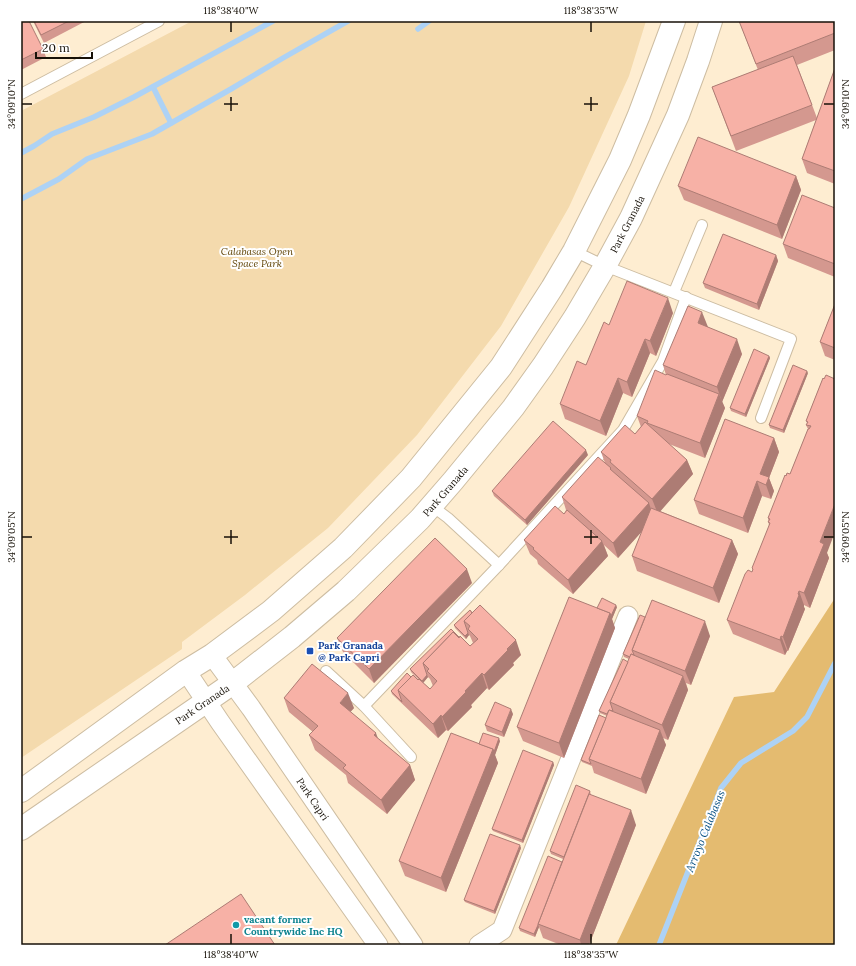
<svg xmlns="http://www.w3.org/2000/svg" width="856" height="966" font-family="Lora,serif">
  <style>
    .green { fill: #f4daad }
    .forest { fill: #e4bb70 }
    .lines { fill: none; stroke-linecap: round; stroke-linejoin: round }
    .stream { stroke: #add2f5; stroke-width: 5.5 }
    .service-casing { stroke: #cdbda2; stroke-width: 12 }
    .minor-casing { stroke: #cdbda2; stroke-width: 21 }
    .tertiary-casing { stroke: #cdbda2; stroke-width: 24 }
    .service { stroke: #fff; stroke-width: 10 }
    .minor { stroke: #fff; stroke-width: 19 }
    .tertiary { stroke: #fff; stroke-width: 22 }
    .wall { fill: #d4988f; fill-rule: evenodd }
    .shaded-wall { fill: #ad7c74 }
    .building { fill: #f7b1a6; stroke: #ad7c74 }
    .ticks { fill: none; stroke: #171108; stroke-width: 1.5 }
    .transit-dot { fill: #1a4fb4; stroke: #fff; stroke-width: 1.5 }
    .culture-dot { fill: #0f9aa8; stroke: #fff; stroke-width: 1.5 }
    .labels { text-anchor: middle; stroke-width: 4; stroke-linejoin: round; paint-order: stroke }
    .street-label { font-size: 10px; fill: #171108; stroke: #fff }
    .park-label { font-size: 10px; font-style: italic; fill: #614507; stroke: #fff }
    .transit-label { font-size: 10px; font-weight: bold; fill: #164399; stroke: #fff; text-anchor: start }
    .culture-label { font-size: 10px; font-weight: bold; fill: #0d838f; stroke: #fff; text-anchor: start }
    .water-label { font-size: 11px; font-style: italic; fill: #044d81; stroke: #fff }
    .neatline { fill: none; stroke: #171108; stroke-width: 1.5 }
    .ticks-label { font-size: 10px; text-anchor: middle; fill: #171108 }
  </style>
  <rect width="100%" height="100%" fill="#feedd1"/>
  <!-- green -->
  <polygon class="green" points="192,21 646,21 629,76 569,207 501,326 417,435 328,528 245,595 182,642 182,649 21,758 21,111"/>
  <!-- forest -->
  <polygon class="forest" points="835,598 835,945 616,945 734,697 774,692"/>
  <g class="lines">
    <!-- stream -->
    <g class="stream">
      <polyline points="418,29 429,21"/>
      <polyline points="153,87 171,123"/>
      <polyline points="21,153 34,146 52,134 94,117 134,97 273,21"/>
      <polyline points="23,198 59,179 87,159 152,134 231,89 283,58 348,21"/>
      <polyline points="659,945 721,788 741,763 793,731 807,717 835,663"/>
    </g>
    <defs>
      <g id="service">
        <polyline points="21,94 159,21"/>
        <polyline points="574,251 605,266 791,339 761,418"/>
        <polyline points="674,292 702,225"/>
        <polyline points="432,506 448,518 499,565"/>
        <polyline points="326,671 364,706 411,757"/>
        <polyline points="364,706 499,565 623,430 663,361 686,297"/>
      </g>
      <g id="minor">
        <polyline points="212,655 251,708 413,945"/>
        <polyline points="186,671 220,722 378,945"/>
        <polyline points="479,945 502,930 628,616"/>
      </g>
      <g id="tertiary">
        <polyline points="21,791 186,671 212,655 271,611 343,548 411,478 501,367 552,288 574,251 620,160 639,115 674,21"/>
        <polyline points="21,829 233,683 292,637 346,591 420,519 453,481 513,408 543,366 575,317 605,266 631,218 678,115 698,61 711,21"/>
      </g>
    </defs>
    <!-- service casing -->
    <use href="#service" class="service-casing"/>
    <!-- minor casing -->
    <use href="#minor" class="minor-casing"/>
    <!-- tertiary casing -->
    <use href="#tertiary" class="tertiary-casing"/>
    <!-- service -->
    <use href="#service" class="service"/>
    <!-- minor -->
    <use href="#minor" class="minor"/>
    <!-- tertiary -->
    <use href="#tertiary" class="tertiary"/>
  </g>
  <!-- wall -->
  <g class="wall">
    <polygon points="21,21 43,49 46,57 21,70"/>
    <polygon points="33,21 86,21 44,43"/>
    <polygon points="739,21 835,27 835,50 797,65 817,118 835,68 835,184 807,173 802,159 816,120 736,151 712,87 758,70"/>
    <polygon points="796,176 801,190 782,239 684,200 678,186"/>
    <polygon points="835,208 835,277 788,258 783,244"/>
    <polygon points="776,255 778,261 759,310 705,288 703,283"/>
    <polygon points="835,304 835,360 825,356 820,342"/>
    <polygon points="673,313 656,356 650,353 632,397 623,393 606,436 565,419 560,404 586,365 609,325"/>
    <polygon points="708,327 742,354 722,402 725,408 705,458 669,444 687,460 693,474 660,511 732,540 738,554 719,603 637,571 632,556 642,531 618,558 604,545 608,556 573,594 538,564 537,560 530,554 524,540 564,514 566,510 562,497 605,463 601,452 635,434 641,427 637,416 666,375 663,365"/>
    <polygon points="769,356 770,358 746,417 731,411 730,408"/>
    <polygon points="808,373 784,433 770,428 769,425"/>
    <polygon points="823,378 827,553 829,558 810,608 804,605 804,607 805,609 788,651 787,651 785,655 733,634 727,620 753,571 752,568 769,526 768,518 786,476 790,474 808,429 806,425 807,423 806,421"/>
    <polygon points="774,438 779,452 769,478 774,491 771,499 762,496 748,533 699,514 694,500"/>
    <polygon points="588,455 527,525 494,496 492,491"/>
    <polygon points="472,583 374,683 343,652 337,638"/>
    <polygon points="617,607 612,619 615,628 564,758 523,741 517,727 597,608"/>
    <path d="M 470,610 L 521,655 L 513,663 L 514,665 L 489,690 L 487,688 L 471,705 L 472,707 L 448,731 L 446,730 L 438,738 L 392,694 L 391,691 L 411,677 L 418,680 L 418,679 L 411,672 L 410,669 L 459,637 L 470,646 L 473,643 L 470,636 L 469,635 L 466,639 L 455,628 L 454,625 ZM 428,677 L 430,679 L 433,686 L 430,689 L 423,683 Z"/>
    <polygon points="645,617 710,636 691,685 686,683 688,690 668,740 663,738 666,745 646,794 594,773 592,766 582,762 581,760 606,718 607,716 600,713 599,711 628,662 629,659 624,657 623,654"/>
    <polygon points="284,698 354,708 350,712 378,739 410,765 415,780 387,814 348,783 346,775 315,750 309,735 313,732 289,712"/>
    <polygon points="513,714 504,737 487,731 485,725"/>
    <polygon points="500,741 495,755 498,763 446,892 405,876 399,861 479,744"/>
    <polygon points="553,762 554,765 523,843 493,831 492,829"/>
    <polygon points="590,791 591,795 636,825 589,945 561,945 543,938 539,927 535,937 520,931 519,928 562,862 563,859 551,854 550,851"/>
    <polygon points="521,848 495,914 465,902 464,900"/>
  </g>
  <!-- shaded-wall -->
  <g class="shaded-wall">
    <polygon points="796,176 801,190 782,239 777,225"/>
    <polygon points="776,255 778,261 759,310 757,304"/>
    <polygon points="668,298 673,313 656,356 650,341"/>
    <polygon points="702,312 708,327 703,338 698,323"/>
    <polygon points="645,339 650,353 632,397 627,382"/>
    <polygon points="737,339 742,354 722,402 717,387"/>
    <polygon points="769,356 770,358 746,417 745,414"/>
    <polygon points="807,371 808,373 784,433 783,430"/>
    <polygon points="618,378 623,393 606,436 600,421"/>
    <polygon points="719,394 725,408 705,458 700,443"/>
    <polygon points="774,438 779,452 769,478 774,491 771,499 766,485 760,474"/>
    <polygon points="586,450 588,455 527,525 525,520"/>
    <polygon points="687,460 693,474 658,514 652,499"/>
    <polygon points="757,481 762,496 748,533 743,518"/>
    <polygon points="649,503 654,518 618,558 613,543"/>
    <polygon points="835,504 835,532 827,553 829,558 810,608 804,593 820,542"/>
    <polygon points="732,540 738,554 719,603 713,588"/>
    <polygon points="602,541 608,556 573,594 568,580"/>
    <polygon points="467,569 472,583 374,683 369,669"/>
    <polygon points="799,591 804,605 804,607 805,609 788,651 783,637"/>
    <polygon points="616,605 617,607 612,619 615,628 564,758 559,743 610,613"/>
    <polygon points="705,621 710,636 691,685 685,671"/>
    <polygon points="468,633 469,635 466,639 465,636"/>
    <polygon points="781,636 787,651 785,655 780,640"/>
    <polygon points="516,640 521,655 513,663 514,665 489,690 484,675"/>
    <polygon points="482,673 487,688 471,705 472,707 448,731 442,717 465,691"/>
    <polygon points="427,675 428,677 423,683 422,681"/>
    <polygon points="683,676 688,690 668,740 662,725"/>
    <polygon points="348,693 354,708 345,718 340,703"/>
    <polygon points="511,709 513,714 504,737 502,732"/>
    <polygon points="441,715 446,730 438,738 433,724"/>
    <polygon points="660,730 666,745 646,794 641,779"/>
    <polygon points="376,733 381,747 374,735"/>
    <polygon points="499,738 500,741 495,755 498,763 446,892 441,878 493,749"/>
    <polygon points="553,762 554,765 523,843 522,840"/>
    <polygon points="410,765 415,780 387,814 381,800"/>
    <polygon points="631,810 636,825 589,945 581,945 580,940"/>
    <polygon points="520,845 521,848 495,914 494,911"/>
    <polygon points="538,925 539,927 535,937 534,934"/>
  </g>
  <!-- building -->
  <g class="building">
    <polygon points="21,21 29,21 43,49 21,60"/>
    <polygon points="34,21 69,21 41,35"/>
    <polygon points="739,21 833,21 835,27 835,33 756,64"/>
    <polygon points="793,56 812,105 731,136 712,87"/>
    <polygon points="835,68 835,171 802,159"/>
    <polygon points="698,137 796,176 777,225 678,186"/>
    <polygon points="802,195 835,208 835,264 783,244 801,198"/>
    <polygon points="723,234 776,255 757,304 703,283"/>
    <polygon points="627,281 668,298 650,341 645,339 627,382 618,378 600,421 560,404 577,361 586,365 604,322 609,325"/>
    <polygon points="835,304 835,348 820,342"/>
    <polygon points="688,306 702,312 698,323 737,339 717,387 663,365"/>
    <polygon points="754,349 769,356 745,414 730,408"/>
    <polygon points="793,365 807,371 783,430 769,425"/>
    <polygon points="655,370 666,375 667,374 719,394 700,443 647,423 648,421 637,416"/>
    <polygon points="826,375 835,379 835,504 820,542 824,544 804,593 799,591 798,594 799,595 783,637 781,636 780,640 727,620 745,574 748,570 752,572 753,569 752,568 770,523 768,522 770,519 768,518 785,475 786,476 787,473 790,474 808,429 809,429 811,426 806,425 808,422 806,421 823,378 824,379"/>
    <polygon points="725,419 774,438 760,474 769,477 766,485 757,481 743,518 694,500"/>
    <polygon points="553,421 586,450 525,520 492,491"/>
    <polygon points="645,422 687,460 652,499 610,462 611,460 601,452 625,425 635,434"/>
    <polygon points="598,457 611,468 610,469 649,503 613,543 562,497"/>
    <polygon points="555,506 564,514 567,510 602,541 568,580 533,549 534,548 524,540"/>
    <polygon points="651,508 732,540 713,588 632,556"/>
    <polygon points="435,538 467,569 369,669 337,638"/>
    <polygon points="569,597 610,613 559,743 517,727"/>
    <polygon points="602,598 616,605 611,616 610,613 597,608"/>
    <polygon points="652,600 705,621 685,671 632,650"/>
    <polygon points="480,605 516,640 507,649 508,650 484,675 482,673 465,691 466,692 442,717 441,715 433,724 398,690 413,675 418,680 419,679 430,689 437,681 427,671 429,669 423,663 453,632 459,638 460,636 470,646 478,639 468,629 470,626 464,621"/>
    <polygon points="470,610 472,613 464,621 468,633 465,636 454,625"/>
    <polygon points="640,615 645,617 632,650 634,655 631,654 630,657 623,654"/>
    <polygon points="451,629 459,637 459,638 453,632 423,663 427,675 422,681 410,669"/>
    <polygon points="631,654 683,676 662,725 610,702"/>
    <polygon points="623,659 628,662 610,702 613,711 609,710 607,714 599,711"/>
    <polygon points="312,664 348,693 340,703 376,733 374,735 410,765 381,800 343,768 346,765 309,735 318,726 284,698"/>
    <polygon points="407,673 411,677 398,690 402,702 391,691"/>
    <polygon points="495,702 511,709 502,732 485,725"/>
    <polygon points="609,710 660,730 641,779 589,759"/>
    <polygon points="599,715 606,718 589,759 591,764 581,760"/>
    <polygon points="451,733 493,749 441,878 399,861"/>
    <polygon points="483,733 499,738 494,752 493,749 479,744"/>
    <polygon points="523,750 553,762 522,840 492,829"/>
    <polygon points="576,785 590,791 564,857 550,851"/>
    <polygon points="589,794 631,810 580,940 538,924"/>
    <polygon points="490,834 520,845 494,911 464,900"/>
    <polygon points="548,856 562,862 538,924 538,925 534,934 519,928"/>
    <polygon points="241,894 275,945 165,945"/>
  </g>
  <!-- ticks -->
  <path class="ticks" d="M 231,22 L 231,32M 591,22 L 591,32M 231,97 L 231,111M 591,97 L 591,111M 22,104 L 32,104M 224,104 L 238,104M 584,104 L 598,104M 824,104 L 834,104M 231,530 L 231,544M 591,530 L 591,544M 22,537 L 32,537M 224,537 L 238,537M 584,537 L 598,537M 824,537 L 834,537M 231,934 L 231,944M 591,934 L 591,944"/>
  <!-- markers -->
  <rect class="transit-dot" x="306" y="647" width="8" height="8" rx="2"/>
  <circle class="culture-dot" cx="236" cy="925" r="4"/>
  <g class="labels">
    <!-- street labels -->
    <g class="street-label">
      <text transform="translate(627 224) rotate(-63)" y="4">Park Granada</text>
      <text transform="translate(445 491) rotate(-49)" y="4">Park Granada</text>
      <text transform="translate(202 704) rotate(-34)" y="4">Park Granada</text>
      <text transform="translate(313 799) rotate(56)" y="4">Park Capri</text>
    </g>
    <!-- park labels -->
    <g class="park-label">
      <text x="257" y="255">Calabasas Open<tspan x="257" dy="12">Space Park</tspan></text>
    </g>
    <!-- transit labels -->
    <g class="transit-label">
      <text x="318" y="649">Park Granada<tspan x="318" dy="12">@ Park Capri</tspan></text>
    </g>
    <!-- culture labels -->
    <g class="culture-label">
      <text x="244" y="923">vacant former<tspan x="244" dy="12">Countrywide Inc HQ</tspan></text>
    </g>
    <!-- water labels -->
    <g class="water-label">
      <text transform="translate(705 831) rotate(-68)" y="4">Arroyo Calabasas</text>
    </g>
  </g>
  <!-- border -->
  <rect width="856" height="966" fill="none" stroke="#ffffff" stroke-width="44"/>
  <!-- scale -->
  <path d="M36 52v6h56v-6" fill="none" stroke="#171108" stroke-width="2"/>
  <text x="42" y="52" font-size="12" fill="#171108" stroke="#ffffff" stroke-width="3" paint-order="stroke">20 m</text>
  <rect x="22" y="22" width="812" height="922" class="neatline"/>
  <g class="ticks-label">
    <text x="231" y="14">118°38'40"W</text>
    <text x="591" y="14">118°38'35"W</text>
    <text transform="translate(11 104) rotate(-90)" y="4">34°09'10"N</text>
    <text transform="translate(845 104) rotate(-90)" y="4">34°09'10"N</text>
    <text transform="translate(11 537) rotate(-90)" y="4">34°09'05"N</text>
    <text transform="translate(845 537) rotate(-90)" y="4">34°09'05"N</text>
    <text x="231" y="958">118°38'40"W</text>
    <text x="591" y="958">118°38'35"W</text>
  </g>
</svg>
